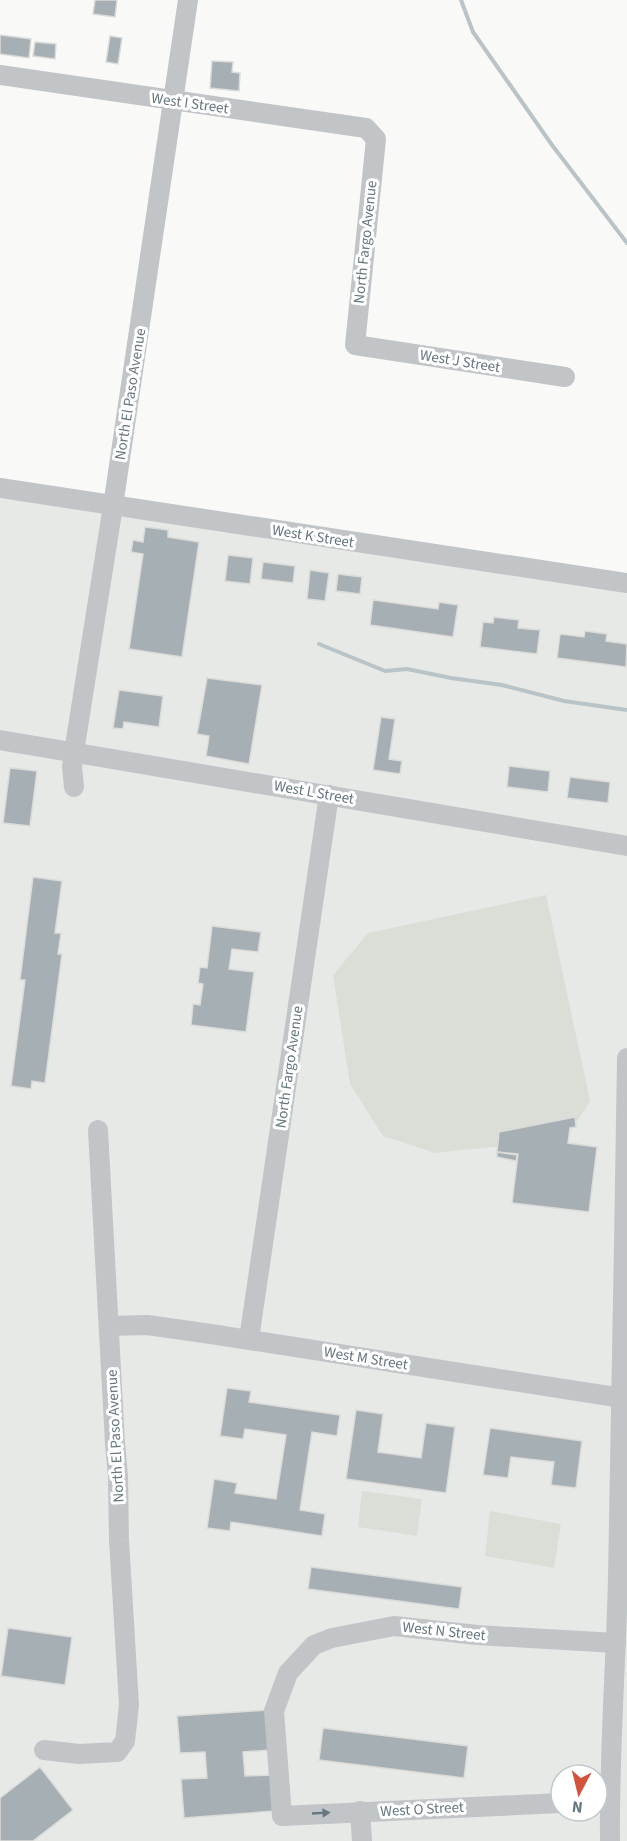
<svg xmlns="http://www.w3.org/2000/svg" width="627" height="1841" font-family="'Source Sans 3',sans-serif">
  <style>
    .built { fill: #e7e9e7; fill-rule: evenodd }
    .green { fill: #daded7 }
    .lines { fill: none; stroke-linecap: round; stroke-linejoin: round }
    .stream { stroke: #b8c4c7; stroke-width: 4 }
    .building { fill: #a6afb3; stroke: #dbdbd9; stroke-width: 1.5 }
    .minor { stroke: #c1c5c8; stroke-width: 20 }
    .oneway { fill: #66777f }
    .labels { text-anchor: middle; stroke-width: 6; stroke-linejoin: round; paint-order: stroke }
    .street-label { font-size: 15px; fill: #66777f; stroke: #fff }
  </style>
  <rect width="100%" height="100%" fill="#f9f9f7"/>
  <!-- built -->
  <path class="built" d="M 0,498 L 627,582 L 627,1841 L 0,1841 ZM 561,1775 L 597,1775 L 597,1811 L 561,1811 Z"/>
  <!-- green -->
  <g class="green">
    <polygon points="546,895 590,1101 576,1123 513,1145 435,1153 383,1136 350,1084 333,975 368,933"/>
    <polygon points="362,1491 422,1499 417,1536 358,1527"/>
    <polygon points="490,1511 561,1524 554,1568 485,1556"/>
  </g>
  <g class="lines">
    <!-- stream -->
    <g class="stream">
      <polyline points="461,0 473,32 552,145 627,243"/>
      <polyline points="319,644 385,671 407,669 451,678 502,685 564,701 627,710"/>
    </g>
  </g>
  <!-- building -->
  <g class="building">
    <polygon points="95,0 117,0 115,17 93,14"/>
    <polygon points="0,35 31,39 29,58 0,54"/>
    <polygon points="110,36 122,38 118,64 106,62"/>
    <polygon points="35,42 56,44 55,59 33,56"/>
    <polygon points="212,61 233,62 232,72 240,73 239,91 210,88"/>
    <polygon points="145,527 168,530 168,537 199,542 182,657 129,649 143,554 131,552 133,540 143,542"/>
    <polygon points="228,555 253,558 250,584 225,581"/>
    <polygon points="263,562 295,566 293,583 261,579"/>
    <polygon points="310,570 329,573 325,601 307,599"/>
    <polygon points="338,574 362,577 360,594 336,591"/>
    <polygon points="373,600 438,609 439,602 458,605 453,637 370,625"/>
    <polygon points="494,617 519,620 518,628 540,630 537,654 480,647 483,622 493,623"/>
    <polygon points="585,631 607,634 606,641 627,644 626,667 557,658 560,634 584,637"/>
    <polygon points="207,678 262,685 249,764 206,756 209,736 197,734"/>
    <polygon points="119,690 163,696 159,727 124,722 123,729 113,728"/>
    <polygon points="381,717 395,719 389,759 402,761 400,774 373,770"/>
    <polygon points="509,766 550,771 548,792 507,787"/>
    <polygon points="10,768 37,771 30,826 3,823"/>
    <polygon points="570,777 610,782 608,803 567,798"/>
    <polygon points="33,877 62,881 55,933 61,933 58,954 62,954 45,1083 32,1081 31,1089 11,1086 25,980 20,980"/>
    <polygon points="212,926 261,932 258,952 232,949 229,969 254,972 246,1032 191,1025 193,1004 200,1005 203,984 198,983 200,967 207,968"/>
    <polygon points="575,1117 576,1127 570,1128 568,1143 597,1147 589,1212 512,1203 518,1154 497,1152 499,1132"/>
    <polygon points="497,1152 517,1155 516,1161 497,1157"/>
    <polygon points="227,1388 251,1391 249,1402 340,1415 337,1436 312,1432 300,1510 325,1514 322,1536 231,1522 230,1531 207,1528 214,1479 237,1483 235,1493 276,1499 286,1435 245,1429 243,1439 220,1436"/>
    <polygon points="356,1410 383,1414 378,1452 421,1458 426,1423 455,1427 446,1493 346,1479"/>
    <polygon points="490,1428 582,1441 576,1488 551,1485 554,1462 511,1457 508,1478 483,1475"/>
    <polygon points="311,1567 462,1587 459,1609 308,1589"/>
    <polygon points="8,1628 72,1637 65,1685 1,1676"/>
    <polygon points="268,1710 270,1750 243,1752 245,1776 271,1775 274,1811 184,1818 181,1779 207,1778 205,1752 180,1753 177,1716"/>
    <polygon points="323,1728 468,1746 464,1778 319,1760"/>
    <polygon points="40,1767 73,1810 33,1841 0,1841 0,1798"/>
  </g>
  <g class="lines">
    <!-- minor -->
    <g class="minor">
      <polyline points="0,75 366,128 376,139 355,345 565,377"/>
      <polyline points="0,488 627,583"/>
      <polyline points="0,740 627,846"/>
      <polyline points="74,787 72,767 74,752 113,506 188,0"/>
      <polyline points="109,1326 147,1325 211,1334 622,1398"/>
      <polyline points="249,1339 329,795"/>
      <polyline points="44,1750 79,1754 117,1752 125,1741 129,1705 119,1540 118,1477 115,1443 98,1130"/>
      <polyline points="561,1803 282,1816 274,1711 288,1673 314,1645 332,1638 394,1626 477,1635 616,1643"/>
      <polyline points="360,1811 362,1841"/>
      <path d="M 610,1841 C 609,1753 616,1665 618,1577 C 622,1404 624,1231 627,1058"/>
    </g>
  </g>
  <!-- one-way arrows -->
  <defs><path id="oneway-solid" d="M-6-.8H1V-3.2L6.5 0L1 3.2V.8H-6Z" transform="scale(1.5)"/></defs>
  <use class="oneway" href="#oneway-solid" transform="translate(321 1813) rotate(-3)"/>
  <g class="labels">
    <!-- street labels -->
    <g class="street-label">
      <text transform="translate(190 103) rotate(8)" y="5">West I Street</text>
      <text transform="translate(365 242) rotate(-84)" y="5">North Fargo Avenue</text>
      <text transform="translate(460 361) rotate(9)" y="5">West J Street</text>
      <text transform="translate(130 394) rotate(-81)" y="5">North El Paso Avenue</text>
      <text transform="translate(313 536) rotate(9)" y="5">West K Street</text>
      <text transform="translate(314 792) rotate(10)" y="5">West L Street</text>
      <text transform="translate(289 1067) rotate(-82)" y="5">North Fargo Avenue</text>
      <text transform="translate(366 1358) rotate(9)" y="5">West M Street</text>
      <text transform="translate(115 1436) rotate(-93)" y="5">North El Paso Avenue</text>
      <text transform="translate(444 1631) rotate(6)" y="5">West N Street</text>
      <text transform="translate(422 1809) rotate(-3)" y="5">West O Street</text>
    </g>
  </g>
  <!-- north arrow -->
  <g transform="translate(579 1793) rotate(187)"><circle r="28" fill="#ffffff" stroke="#c2c9cc" stroke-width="1.5"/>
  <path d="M0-4.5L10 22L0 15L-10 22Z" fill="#d4533d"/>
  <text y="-9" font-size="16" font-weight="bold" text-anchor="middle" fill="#66777f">N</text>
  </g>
</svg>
